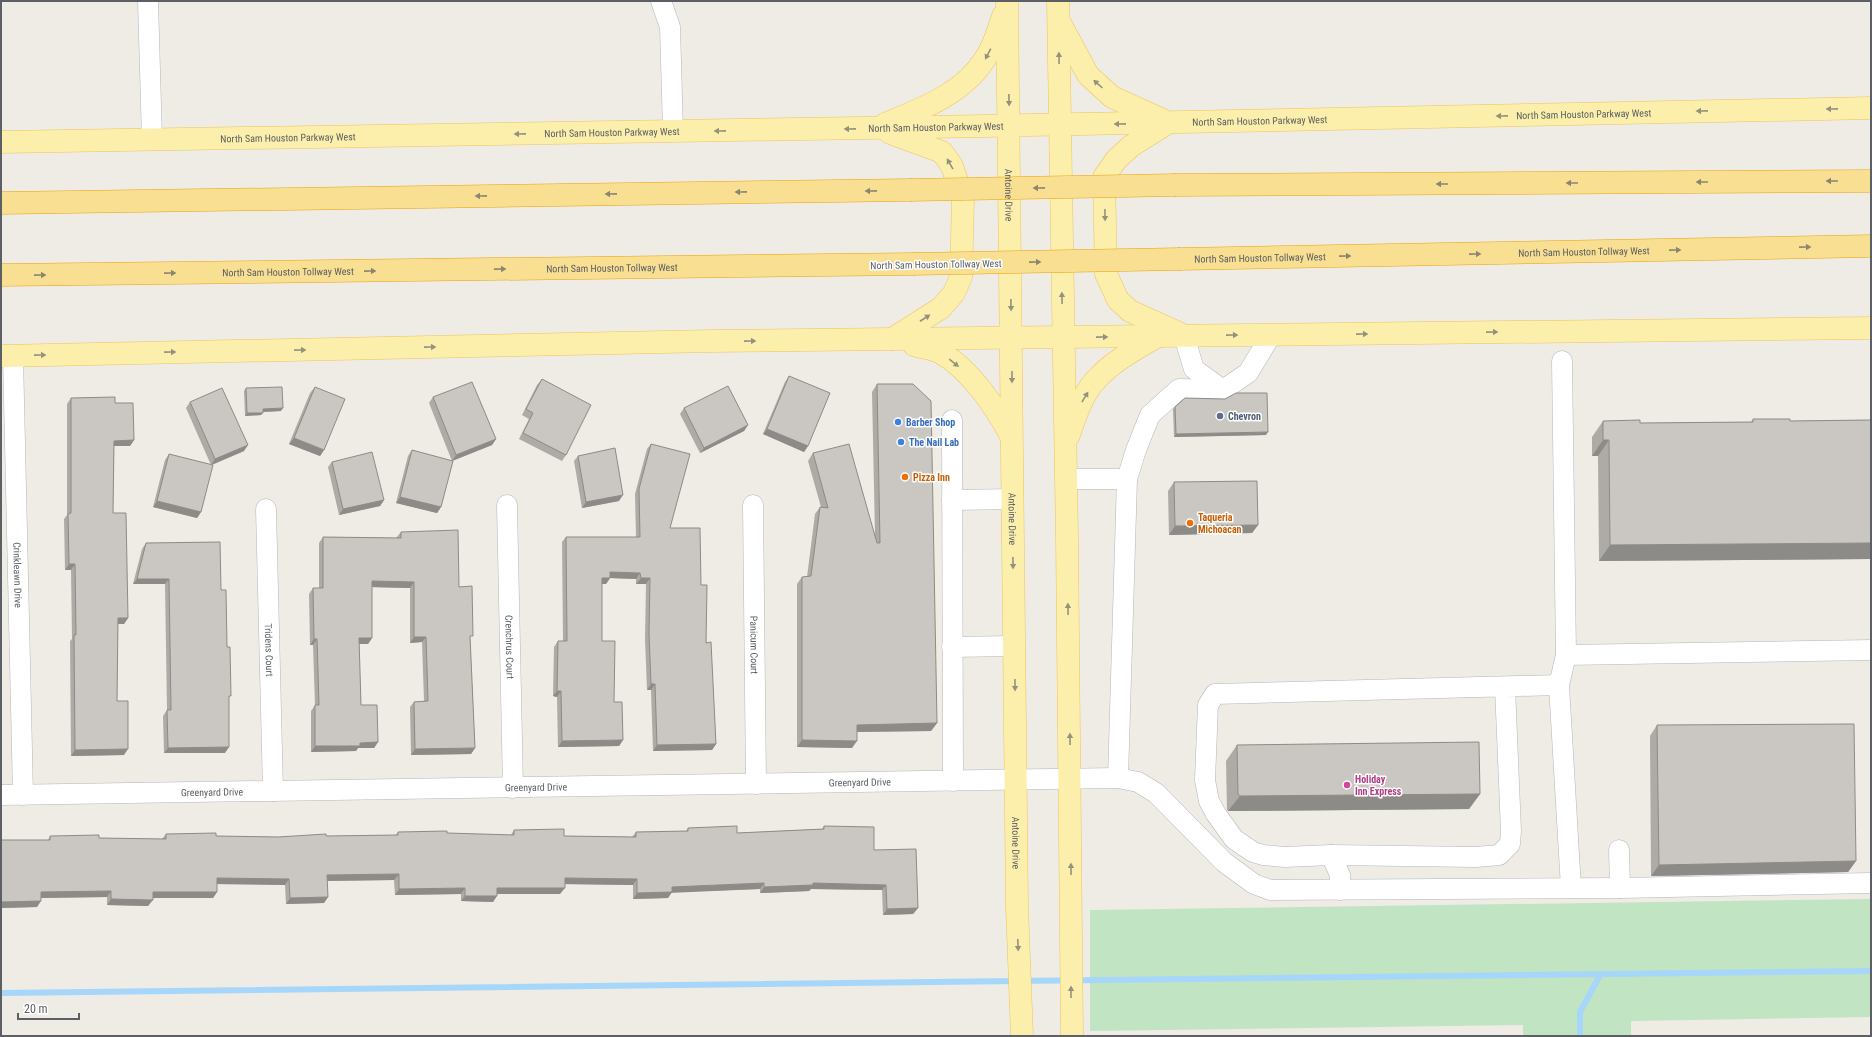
<svg xmlns="http://www.w3.org/2000/svg" width="1872" height="1037" font-family="'Roboto Condensed',sans-serif">
  <style>
    .green { fill: #c1e4c2 }
    .lines { fill: none; stroke-linecap: round; stroke-linejoin: round }
    .stream { stroke: #a7d6fb; stroke-width: 6 }
    .minor-casing { stroke: #b4b6ba; stroke-width: 21 }
    .major-casing { stroke: #ebc560; stroke-width: 23 }
    .highway-casing { stroke: #e8a40a; stroke-width: 23 }
    .minor { stroke: #fff; stroke-width: 20 }
    .major { stroke: #fbefab; stroke-width: 22 }
    .highway { stroke: #f8df91; stroke-width: 22 }
    .highway-bridge-casing { stroke: #e8a40a; stroke-width: 23; stroke-linecap: butt }
    .highway-bridge { stroke: #f8df91; stroke-width: 22 }
    .wall { fill: #aeaaa6 }
    .shaded-wall { fill: #8d8b87 }
    .building { fill: #cac6c1; stroke: #8d8b87 }
    .oneway { fill: #94917d }
    .oneway2 { fill: #8b8572 }
    .service-dot { fill: #5c6f8a; stroke: #fff; stroke-width: 1.5 }
    .shop-dot { fill: #3f7fe0; stroke: #fff; stroke-width: 1.5 }
    .food-dot { fill: #e8710a; stroke: #fff; stroke-width: 1.5 }
    .hotel-dot { fill: #d1479c; stroke: #fff; stroke-width: 1.5 }
    .labels { text-anchor: middle; stroke-width: 3; stroke-linejoin: round; paint-order: stroke }
    .street-label { font-size: 10px; fill: #5c5f64; stroke: #fff }
    .service-label { font-size: 10px; font-weight: bold; fill: #4e5e75; stroke: #fff; text-anchor: start }
    .shop-label { font-size: 10px; font-weight: bold; fill: #366cbe; stroke: #fff; text-anchor: start }
    .food-label { font-size: 10px; font-weight: bold; fill: #c56008; stroke: #fff; text-anchor: start }
    .hotel-label { font-size: 10px; font-weight: bold; fill: #b23c85; stroke: #fff; text-anchor: start }
  </style>
  <rect width="100%" height="100%" fill="#eeece4"/>
  <!-- green -->
  <polygon class="green" points="1871,899 1871,1017 1631,1021 1631,1036 1523,1036 1523,1025 1090,1031 1090,910"/>
  <g class="lines">
    <!-- stream -->
    <g class="stream">
      <polyline points="1,993 1871,971"/>
      <polyline points="1580,1036 1580,1012 1600,975"/>
    </g>
    <defs>
      <g id="minor">
        <polyline points="148,1 152,140"/>
        <polyline points="661,1 670,27 673,131"/>
        <polyline points="1184,336 1194,369 1223,390"/>
        <path id="s1" d="M 13,356 L 23,795"/>
        <polyline points="1562,361 1566,655 1559,685 1571,888"/>
        <polyline points="952,420 953,781"/>
        <polyline points="1066,479 1127,479 1136,450 1150,415 1179,389 1223,390 1248,373 1271,335"/>
        <polyline points="952,500 1013,499"/>
        <path id="s2" d="M 507,505 L 513,788"/>
        <path id="s3" d="M 753,505 L 756,784"/>
        <path id="s4" d="M 266,509 L 273,791"/>
        <polyline points="952,647 1014,646"/>
        <polyline points="1566,655 1871,650"/>
        <polyline points="1505,687 1511,831 1510,844 1499,855 1476,857 1331,855 1285,857 1263,855 1253,852 1234,839 1216,814 1209,801 1205,780 1208,705 1215,694 1559,685"/>
        <polyline points="1118,778 1127,479"/>
        <path id="s5" d="M 1,795 L 1118,778 L 1138,782 L 1156,793 L 1224,862 L 1254,884 L 1270,890 L 1620,888 L 1871,883"/>
        <polyline points="1619,850 1620,888"/>
        <polyline points="1331,855 1340,875 1340,890"/>
      </g>
      <g id="major">
        <path id="s6" d="M 1007,1 L 1017,907 L 1022,1036"/>
        <polyline points="1058,1 1067,538 1072,1036"/>
        <polyline points="1060,23 1088,75 1112,97 1163,120"/>
        <polyline points="1168,123 1131,146 1116,160 1104,177 1106,274 1118,300 1130,311 1179,333"/>
        <path d="M 885,124 C 921,109 963,94 985,59 C 994,46 998,31 1003,16"/>
        <polyline points="890,133 942,152 952,166 963,199 961,277 954,293 941,308 892,339"/>
        <path id="s7" d="M 1,142 L 985,126 L 1871,108"/>
        <path d="M 914,345 C 923,348 934,349 941,353 C 970,369 996,408 1011,436"/>
        <polyline points="1,356 711,341 1871,328"/>
        <path d="M 1069,435 C 1075,417 1082,396 1094,382 C 1111,362 1136,349 1158,336"/>
      </g>
      <g id="highway">
        <polyline points="1176,185 1871,181"/>
        <polyline points="1,203 910,190"/>
        <path id="s8" d="M 1180,259 L 1871,246"/>
        <path id="s9" d="M 1,275 L 913,264"/>
      </g>
    </defs>
    <!-- minor casing -->
    <use href="#minor" class="minor-casing"/>
    <!-- major casing -->
    <use href="#major" class="major-casing"/>
    <!-- highway casing -->
    <use href="#highway" class="highway-casing"/>
    <!-- minor -->
    <use href="#minor" class="minor"/>
    <!-- major -->
    <use href="#major" class="major"/>
    <!-- highway -->
    <use href="#highway" class="highway"/>
    <defs>
      <g id="highway-bridge">
        <polyline points="910,190 1176,185"/>
        <polyline points="913,264 1180,259"/>
      </g>
    </defs>
    <!-- highway-bridge casing -->
    <use href="#highway-bridge" class="highway-bridge-casing"/>
    <!-- highway-bridge -->
    <use href="#highway-bridge" class="highway-bridge"/>
  </g>
  <!-- wall -->
  <g class="wall">
    <polygon points="789,376 808,446 804,452 763,434 785,382"/>
    <polygon points="542,379 566,455 562,461 519,439 529,419 522,415 537,385"/>
    <polygon points="877,384 937,723 931,731 857,732 852,748 797,747 797,584 802,577 807,577 815,514 820,507 821,507 808,461 813,453 875,534 872,392"/>
    <polygon points="315,387 324,450 320,456 289,444 310,393"/>
    <polygon points="246,388 281,411 263,412 261,415 245,416 244,391"/>
    <polygon points="433,397 496,439 492,445 452,461 429,403"/>
    <polygon points="71,398 115,403 134,440 130,446 114,446 113,513 128,618 124,624 118,624 117,701 124,755 71,756 70,641 72,639 71,570 65,570 64,519 67,515 67,404"/>
    <polygon points="190,402 244,451 212,465 201,512 197,518 153,507 165,460 169,454 211,465 186,408"/>
    <polygon points="1175,407 1266,435 1174,437 1173,409"/>
    <polygon points="684,408 748,425 744,431 700,453 680,414"/>
    <polygon points="1753,419 1790,421 1871,420 1871,559 1599,561 1598,456 1592,456 1592,437 1603,421 1640,423 1751,422"/>
    <polygon points="651,444 670,528 701,585 716,744 712,750 653,751 651,690 647,690 645,639 646,584 636,584 636,579 610,578 606,584 602,584 602,641 614,702 623,740 619,746 558,747 557,697 553,696 554,647 558,641 563,641 562,542 566,537 636,537 635,494 647,449"/>
    <polygon points="412,450 441,507 437,513 396,503 408,456"/>
    <polygon points="578,456 619,501 582,508 574,461"/>
    <polygon points="332,462 384,500 380,506 339,515 328,467"/>
    <polygon points="1174,482 1258,525 1252,533 1169,535 1168,491"/>
    <polygon points="401,532 459,587 470,641 475,748 471,754 411,755 410,707 414,702 424,701 422,642 410,643 410,588 372,587 372,638 368,644 359,644 361,705 378,742 374,748 358,748 356,751 311,752 311,711 315,705 313,645 310,645 309,594 313,588 319,588 319,543 323,537 396,538"/>
    <polygon points="146,543 221,590 227,647 229,699 225,753 164,753 163,716 167,710 165,584 133,584 142,549"/>
    <polygon points="1657,725 1856,861 1848,872 1651,876 1650,736"/>
    <polygon points="1237,745 1480,794 1469,809 1228,811 1227,810 1226,761"/>
    <polygon points="824,826 874,850 918,908 913,914 883,915 882,890 811,889 809,891 760,893 760,889 672,892 668,898 633,899 633,885 565,884 560,894 497,894 493,902 461,901 461,894 395,895 394,880 327,881 328,897 324,903 286,904 285,885 217,884 217,892 213,898 153,898 148,906 107,905 107,897 41,898 37,907 1,908 1,840 48,840 50,836 99,838 162,839 166,834 216,836 278,837 396,835 398,832 511,835 514,830 564,836 632,837 636,832 686,831 688,828 737,833 822,829"/>
  </g>
  <!-- shaded-wall -->
  <g class="shaded-wall">
    <polygon points="283,408 281,411 261,412 263,409"/>
    <polygon points="247,413 263,413 261,415 245,416"/>
    <polygon points="748,425 744,431 700,453 704,448"/>
    <polygon points="767,429 808,446 804,452 763,434"/>
    <polygon points="1268,432 1266,435 1174,437 1176,434"/>
    <polygon points="294,438 324,450 320,456 289,444"/>
    <polygon points="496,439 492,445 452,461 456,455"/>
    <polygon points="134,440 130,446 110,446 114,441"/>
    <polygon points="1603,440 1609,440 1598,456 1592,456"/>
    <polygon points="248,445 244,451 211,465 215,459"/>
    <polygon points="623,495 619,501 582,508 586,502"/>
    <polygon points="400,497 441,507 437,513 396,503"/>
    <polygon points="384,500 380,506 339,515 343,509"/>
    <polygon points="157,501 201,512 197,518 153,507"/>
    <polygon points="1258,525 1252,533 1169,535 1175,526"/>
    <polygon points="1871,543 1871,559 1599,561 1610,545"/>
    <polygon points="69,564 75,564 71,570 65,570"/>
    <polygon points="610,572 640,573 636,579 610,578 606,584 598,584 602,578"/>
    <polygon points="641,578 650,578 646,584 636,584"/>
    <polygon points="137,579 169,579 165,584 133,584"/>
    <polygon points="372,581 414,582 410,588 368,587"/>
    <polygon points="118,618 128,618 124,624 114,624"/>
    <polygon points="414,637 426,637 422,642 410,643"/>
    <polygon points="359,638 372,638 368,644 355,644"/>
    <polygon points="314,639 317,639 313,645 310,645"/>
    <polygon points="651,684 655,684 651,690 647,690"/>
    <polygon points="557,691 561,691 557,697 553,696"/>
    <polygon points="937,723 931,731 852,732 857,725"/>
    <polygon points="623,740 619,746 558,747 562,741"/>
    <polygon points="802,740 857,741 852,748 797,747"/>
    <polygon points="378,742 374,748 358,748 356,751 311,752 315,746 360,743"/>
    <polygon points="716,744 712,750 653,751 657,745"/>
    <polygon points="229,747 225,753 164,753 168,748"/>
    <polygon points="475,748 471,754 411,755 415,749"/>
    <polygon points="128,749 124,755 71,756 75,750"/>
    <polygon points="1480,794 1469,809 1228,811 1240,796"/>
    <polygon points="1856,861 1848,872 1651,876 1659,865"/>
    <polygon points="399,874 394,880 323,881 327,875"/>
    <polygon points="217,878 289,879 285,885 213,884"/>
    <polygon points="565,878 637,879 633,885 560,884"/>
    <polygon points="764,883 760,889 668,893 672,887"/>
    <polygon points="813,883 886,885 882,890 811,889 809,891 760,893 764,887"/>
    <polygon points="465,888 461,894 395,895 399,889"/>
    <polygon points="497,888 565,888 560,894 493,894"/>
    <polygon points="111,891 107,897 37,898 41,892"/>
    <polygon points="153,892 217,892 213,898 149,898"/>
    <polygon points="672,892 668,898 633,899 637,893"/>
    <polygon points="465,896 497,896 493,902 461,901"/>
    <polygon points="328,897 324,903 286,904 290,898"/>
    <polygon points="111,899 153,900 148,906 107,905"/>
    <polygon points="41,901 37,907 1,908 1,902"/>
    <polygon points="918,908 913,914 883,915 887,909"/>
  </g>
  <!-- building -->
  <g class="building">
    <polygon points="789,376 830,393 808,446 767,429"/>
    <polygon points="542,379 591,405 566,455 523,433 533,413 526,409"/>
    <polygon points="472,382 496,439 456,455 433,397"/>
    <polygon points="877,384 913,384 931,401 937,723 857,725 857,741 802,740 802,577 811,576 820,507 828,508 813,453 849,444 877,543 880,543"/>
    <polygon points="728,386 748,425 704,448 684,408"/>
    <polygon points="282,387 283,408 263,409 263,413 247,413 246,388"/>
    <polygon points="315,387 345,399 324,450 294,438"/>
    <polygon points="222,388 248,445 215,459 190,402"/>
    <polygon points="1236,393 1267,393 1268,432 1176,434 1175,407 1185,398 1225,399"/>
    <polygon points="115,397 115,403 133,403 134,440 114,441 113,513 126,513 128,618 118,618 117,701 128,701 128,749 75,750 74,635 76,635 75,564 69,564 68,514 71,513 71,398"/>
    <polygon points="1753,419 1790,419 1790,421 1871,420 1871,543 1610,545 1609,440 1603,440 1603,421 1640,420 1640,423 1753,422"/>
    <polygon points="651,444 690,454 670,528 700,528 701,585 707,585 706,643 711,642 716,744 657,745 655,684 651,684 649,633 650,578 641,578 640,573 610,572 610,578 602,578 602,641 615,641 614,702 622,702 623,740 562,741 561,691 557,691 558,641 567,641 566,537 640,537 639,489"/>
    <polygon points="615,448 623,495 586,502 578,456"/>
    <polygon points="412,450 453,461 441,507 400,497"/>
    <polygon points="372,452 384,500 343,509 332,462"/>
    <polygon points="169,454 213,465 201,512 157,501"/>
    <polygon points="1257,481 1258,525 1175,526 1174,482"/>
    <polygon points="458,530 459,587 472,586 473,636 470,636 475,748 415,749 414,702 428,701 426,637 414,637 414,582 372,581 372,638 359,638 361,705 377,705 378,742 360,743 360,746 315,746 315,705 319,705 317,639 314,639 313,588 323,588 323,537 401,538 401,532"/>
    <polygon points="220,542 221,590 226,590 227,647 230,647 231,696 229,696 229,747 168,748 167,710 171,710 169,579 137,579 146,543"/>
    <polygon points="1854,724 1856,861 1659,865 1657,725"/>
    <polygon points="1479,742 1480,794 1240,796 1238,794 1237,745"/>
    <polygon points="737,826 737,833 824,829 824,826 874,827 874,850 916,849 918,908 887,909 886,885 813,883 813,885 764,887 764,883 672,887 672,892 637,893 637,879 565,878 565,888 497,888 497,896 465,896 465,888 399,889 399,874 327,875 328,897 290,898 289,879 217,878 217,892 153,892 153,900 111,899 111,891 41,892 41,901 1,902 1,840 50,840 50,836 99,835 99,838 166,839 166,834 216,833 216,836 278,837 326,834 326,836 398,835 398,832 447,831 447,833 514,835 514,830 564,829 564,836 636,837 636,832 688,831 688,828"/>
  </g>
  <!-- one-way arrows -->
  <defs><path id="oneway-solid" d="M-6-.8H1V-3.2L6.5 0L1 3.2V.8H-6Z"/></defs>
  <g class="oneway">
    <use href="#oneway-solid" transform="translate(988 54) rotate(117)"/>
    <use href="#oneway-solid" transform="translate(1059 58) rotate(-91)"/>
    <use href="#oneway-solid" transform="translate(1098 84) rotate(-138)"/>
    <use href="#oneway-solid" transform="translate(1009 100) rotate(89)"/>
    <use href="#oneway-solid" transform="translate(1832 109) rotate(179)"/>
    <use href="#oneway-solid" transform="translate(1702 111) rotate(179)"/>
    <use href="#oneway-solid" transform="translate(1502 116) rotate(179)"/>
    <use href="#oneway-solid" transform="translate(1120 124) rotate(179)"/>
    <use href="#oneway-solid" transform="translate(850 129) rotate(179)"/>
    <use href="#oneway-solid" transform="translate(720 131) rotate(179)"/>
    <use href="#oneway-solid" transform="translate(520 134) rotate(179)"/>
    <use href="#oneway-solid" transform="translate(950 164) rotate(-120)"/>
    <use href="#oneway-solid" transform="translate(1105 215) rotate(89)"/>
    <use href="#oneway-solid" transform="translate(1062 298) rotate(-91)"/>
    <use href="#oneway-solid" transform="translate(1011 305) rotate(89)"/>
    <use href="#oneway-solid" transform="translate(925 318) rotate(-33)"/>
    <use href="#oneway-solid" transform="translate(1492 332) rotate(-1)"/>
    <use href="#oneway-solid" transform="translate(1362 334) rotate(-1)"/>
    <use href="#oneway-solid" transform="translate(1232 335) rotate(-1)"/>
    <use href="#oneway-solid" transform="translate(1102 337) rotate(-1)"/>
    <use href="#oneway-solid" transform="translate(750 341) rotate(-1)"/>
    <use href="#oneway-solid" transform="translate(430 347) rotate(-1)"/>
    <use href="#oneway-solid" transform="translate(300 350) rotate(-1)"/>
    <use href="#oneway-solid" transform="translate(170 352) rotate(-1)"/>
    <use href="#oneway-solid" transform="translate(40 355) rotate(-1)"/>
    <use href="#oneway-solid" transform="translate(954 363) rotate(39)"/>
    <use href="#oneway-solid" transform="translate(1012 377) rotate(90)"/>
    <use href="#oneway-solid" transform="translate(1085 397) rotate(-59)"/>
    <use href="#oneway-solid" transform="translate(1013 563) rotate(89)"/>
    <use href="#oneway-solid" transform="translate(1068 609) rotate(-91)"/>
    <use href="#oneway-solid" transform="translate(1015 685) rotate(89)"/>
    <use href="#oneway-solid" transform="translate(1070 739) rotate(-91)"/>
    <use href="#oneway-solid" transform="translate(1071 869) rotate(-91)"/>
    <use href="#oneway-solid" transform="translate(1018 945) rotate(88)"/>
    <use href="#oneway-solid" transform="translate(1071 992) rotate(-90)"/>
  </g>
  <g class="oneway2">
    <use href="#oneway-solid" transform="translate(1832 181) rotate(180)"/>
    <use href="#oneway-solid" transform="translate(1702 182) rotate(180)"/>
    <use href="#oneway-solid" transform="translate(1572 183) rotate(180)"/>
    <use href="#oneway-solid" transform="translate(1442 184) rotate(180)"/>
    <use href="#oneway-solid" transform="translate(1039 188) rotate(179)"/>
    <use href="#oneway-solid" transform="translate(871 191) rotate(179)"/>
    <use href="#oneway-solid" transform="translate(741 192) rotate(179)"/>
    <use href="#oneway-solid" transform="translate(611 194) rotate(179)"/>
    <use href="#oneway-solid" transform="translate(481 196) rotate(179)"/>
    <use href="#oneway-solid" transform="translate(1805 247) rotate(-1)"/>
    <use href="#oneway-solid" transform="translate(1675 250) rotate(-1)"/>
    <use href="#oneway-solid" transform="translate(1475 254) rotate(-1)"/>
    <use href="#oneway-solid" transform="translate(1345 256) rotate(-1)"/>
    <use href="#oneway-solid" transform="translate(1035 262) rotate(-1)"/>
    <use href="#oneway-solid" transform="translate(500 269) rotate(-1)"/>
    <use href="#oneway-solid" transform="translate(370 271) rotate(-1)"/>
    <use href="#oneway-solid" transform="translate(170 273) rotate(-1)"/>
    <use href="#oneway-solid" transform="translate(40 275) rotate(-1)"/>
  </g>
  <!-- markers -->
  <circle class="service-dot" cx="1220" cy="416" r="4"/>
  <g class="shop-dot">
    <circle cx="898" cy="422" r="4"/>
    <circle cx="901" cy="442" r="4"/>
  </g>
  <g class="food-dot">
    <circle cx="905" cy="477" r="4"/>
    <circle cx="1190" cy="523" r="4"/>
  </g>
  <circle class="hotel-dot" cx="1347" cy="785" r="4"/>
  <g class="labels">
    <!-- street labels -->
    <g class="street-label">
      <text dy="4" stroke="none"><textPath href="#s7" startOffset="1583">North Sam Houston Parkway West</textPath></text>
      <text dy="4" stroke="none"><textPath href="#s7" startOffset="1259">North Sam Houston Parkway West</textPath></text>
      <text dy="4" stroke="none"><textPath href="#s7" startOffset="935">North Sam Houston Parkway West</textPath></text>
      <text dy="4" stroke="none"><textPath href="#s7" startOffset="611">North Sam Houston Parkway West</textPath></text>
      <text dy="4" stroke="none"><textPath href="#s7" startOffset="287">North Sam Houston Parkway West</textPath></text>
      <text dy="4" stroke="none"><textPath href="#s6" startOffset="194">Antoine Drive</textPath></text>
      <text dy="4" stroke="none"><textPath href="#s8" startOffset="404">North Sam Houston Tollway West</textPath></text>
      <text dy="4" stroke="none"><textPath href="#s8" startOffset="80">North Sam Houston Tollway West</textPath></text>
      <text transform="translate(936 264) rotate(-1)" y="4">North Sam Houston Tollway West</text>
      <text dy="4" stroke="none"><textPath href="#s9" startOffset="611">North Sam Houston Tollway West</textPath></text>
      <text dy="4" stroke="none"><textPath href="#s9" startOffset="287">North Sam Houston Tollway West</textPath></text>
      <text dy="4" stroke="none"><textPath href="#s6" startOffset="518">Antoine Drive</textPath></text>
      <text dy="4" stroke="none"><textPath href="#s1" startOffset="219">Crinkleawn Drive</textPath></text>
      <text dy="4" stroke="none"><textPath href="#s3" startOffset="140">Panicum Court</textPath></text>
      <text dy="4" stroke="none"><textPath href="#s2" startOffset="142">Crenchrus Court</textPath></text>
      <text dy="4" stroke="none"><textPath href="#s4" startOffset="141">Tridens Court</textPath></text>
      <text dy="4" stroke="none"><textPath href="#s5" startOffset="859">Greenyard Drive</textPath></text>
      <text dy="4" stroke="none"><textPath href="#s5" startOffset="535">Greenyard Drive</textPath></text>
      <text dy="4" stroke="none"><textPath href="#s5" startOffset="211">Greenyard Drive</textPath></text>
      <text dy="4" stroke="none"><textPath href="#s6" startOffset="842">Antoine Drive</textPath></text>
    </g>
    <!-- service labels -->
    <g class="service-label">
      <text x="1228" y="420">Chevron</text>
    </g>
    <!-- shop labels -->
    <g class="shop-label">
      <text x="906" y="426">Barber Shop</text>
      <text x="909" y="446">The Nail Lab</text>
    </g>
    <!-- food labels -->
    <g class="food-label">
      <text x="913" y="481">Pizza Inn</text>
      <text x="1198" y="521">Taqueria<tspan x="1198" dy="12">Michoacan</tspan></text>
    </g>
    <!-- hotel labels -->
    <g class="hotel-label">
      <text x="1355" y="783">Holiday<tspan x="1355" dy="12">Inn Express</tspan></text>
    </g>
  </g>
  <!-- border -->
  <rect width="1872" height="1037" fill="none" stroke="#5c5f64" stroke-width="4"/>
  <!-- scale -->
  <path d="M18 1013v6h61v-6" fill="none" stroke="#5c5f64" stroke-width="2"/>
  <text x="24" y="1013" font-size="12" fill="#5c5f64" stroke="#ffffff" stroke-width="3" paint-order="stroke">20 m</text>
</svg>
